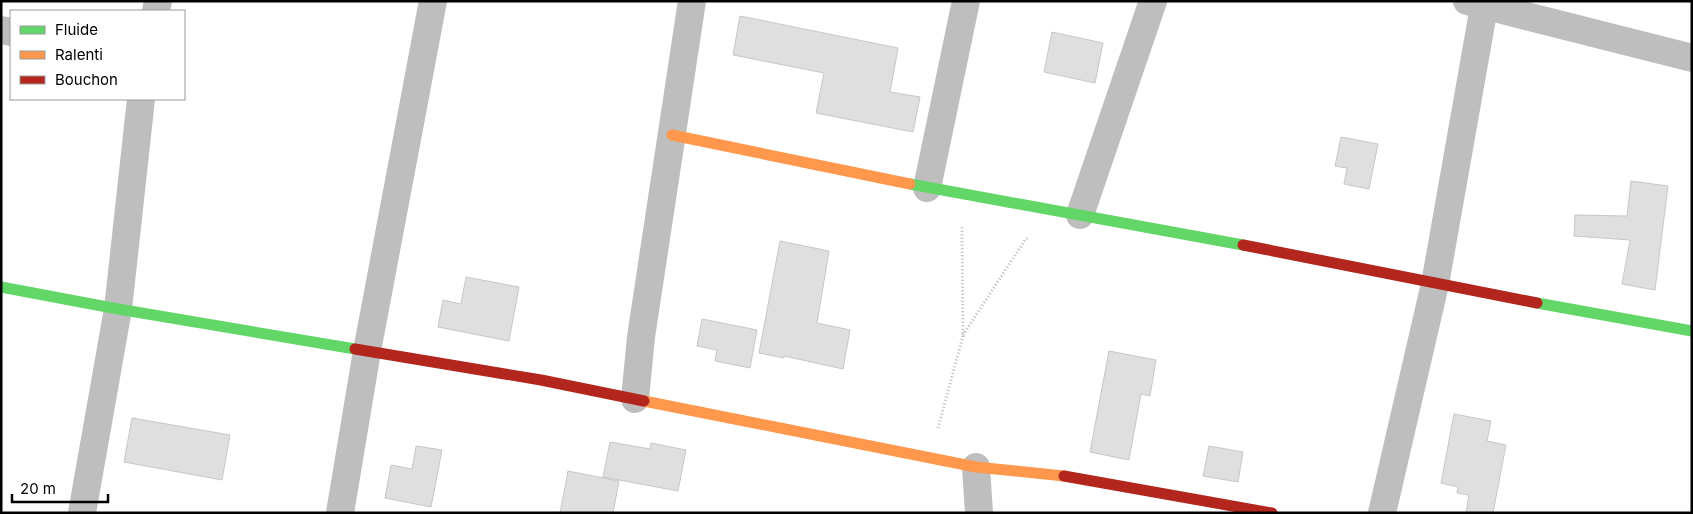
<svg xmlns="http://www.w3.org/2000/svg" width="1693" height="514" font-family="Inter,sans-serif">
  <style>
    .building { fill: #dfdfdf; stroke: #c7c7c7 }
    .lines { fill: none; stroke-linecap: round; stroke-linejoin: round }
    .path { stroke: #b9b9b9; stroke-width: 3; stroke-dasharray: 1 2.5; stroke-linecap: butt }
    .street { stroke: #bebebe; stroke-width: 28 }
    .fast { stroke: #63d668; stroke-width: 11 }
    .slow { stroke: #ff974d; stroke-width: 11 }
    .jam { stroke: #b3261e; stroke-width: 11 }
  </style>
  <rect width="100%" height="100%" fill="#fff"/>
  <!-- building -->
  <g class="building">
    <polygon points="740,16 898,48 890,92 920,97 913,132 816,113 824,73 733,55"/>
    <polygon points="1052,32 1103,43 1095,83 1044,72"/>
    <polygon points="1341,137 1378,144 1369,189 1344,184 1347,168 1335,166"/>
    <polygon points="1631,181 1668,186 1655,290 1622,284 1630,240 1574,236 1575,215 1627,216"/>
    <polygon points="780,241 829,251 817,323 850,330 843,369 784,356 784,358 759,353"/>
    <polygon points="466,277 519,287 509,341 438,327 443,300 461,304"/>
    <polygon points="702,319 757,330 750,368 715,361 717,350 697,346"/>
    <polygon points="1109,351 1156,360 1150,396 1141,394 1129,460 1090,452"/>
    <polygon points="1454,414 1491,421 1487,441 1506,445 1493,513 1466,513 1469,495 1457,493 1458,487 1441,483"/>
    <polygon points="132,418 230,435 222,480 124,462"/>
    <polygon points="610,442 650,449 651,443 686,450 678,491 603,477"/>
    <polygon points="416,446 442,450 431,507 385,498 391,465 412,469"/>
    <polygon points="1209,446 1243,452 1238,482 1203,476"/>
    <polygon points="568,471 619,481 613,513 560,513"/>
  </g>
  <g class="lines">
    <!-- path -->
    <g class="path">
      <polyline points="963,335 1025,240 1029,237"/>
      <polyline points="938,428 963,336 962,226"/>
    </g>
    <!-- street -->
    <g class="street">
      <polyline points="1467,1 1692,58"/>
      <polyline points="156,11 158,1"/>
      <polyline points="1,30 11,32"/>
      <polyline points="927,188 966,1"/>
      <polyline points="1080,215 1153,1"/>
      <polyline points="635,399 641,337 692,1"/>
      <polyline points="976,467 979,513"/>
      <polyline points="82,513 118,309 141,99"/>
      <polyline points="340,513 367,351 433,1"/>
      <polyline points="1382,513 1435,284 1485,1"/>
    </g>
    <!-- fast -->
    <g class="fast">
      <polyline points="910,184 1243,245"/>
      <polyline points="1,287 118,309 355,349"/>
      <polyline points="1537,303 1692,331"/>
    </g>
    <!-- slow -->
    <g class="slow">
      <polyline points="672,135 910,184"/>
      <polyline points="644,401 976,467 1064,476"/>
    </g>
    <!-- jam -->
    <g class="jam">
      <polyline points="1243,245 1537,303"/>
      <polyline points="355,349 541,380 644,401"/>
      <polyline points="1064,476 1272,513"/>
    </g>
  </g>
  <!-- border -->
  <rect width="1693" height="514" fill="none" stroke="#000000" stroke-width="5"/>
  <!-- legend -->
  <rect x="10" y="10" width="175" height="90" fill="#ffffff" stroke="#999999"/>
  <rect x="20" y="26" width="25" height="8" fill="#63d668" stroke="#999999"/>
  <text x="55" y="35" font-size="15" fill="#000000">Fluide</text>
  <rect x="20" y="51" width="25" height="8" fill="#ff974d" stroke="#999999"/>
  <text x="55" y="60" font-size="15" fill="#000000">Ralenti</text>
  <rect x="20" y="76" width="25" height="8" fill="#b3261e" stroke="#999999"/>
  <text x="55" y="85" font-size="15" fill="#000000">Bouchon</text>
  <!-- scale -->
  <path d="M12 494v8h96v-8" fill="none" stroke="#000000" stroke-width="2.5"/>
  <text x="20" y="494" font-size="15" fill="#000000" stroke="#ffffff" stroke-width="4" paint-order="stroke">20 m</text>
</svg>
